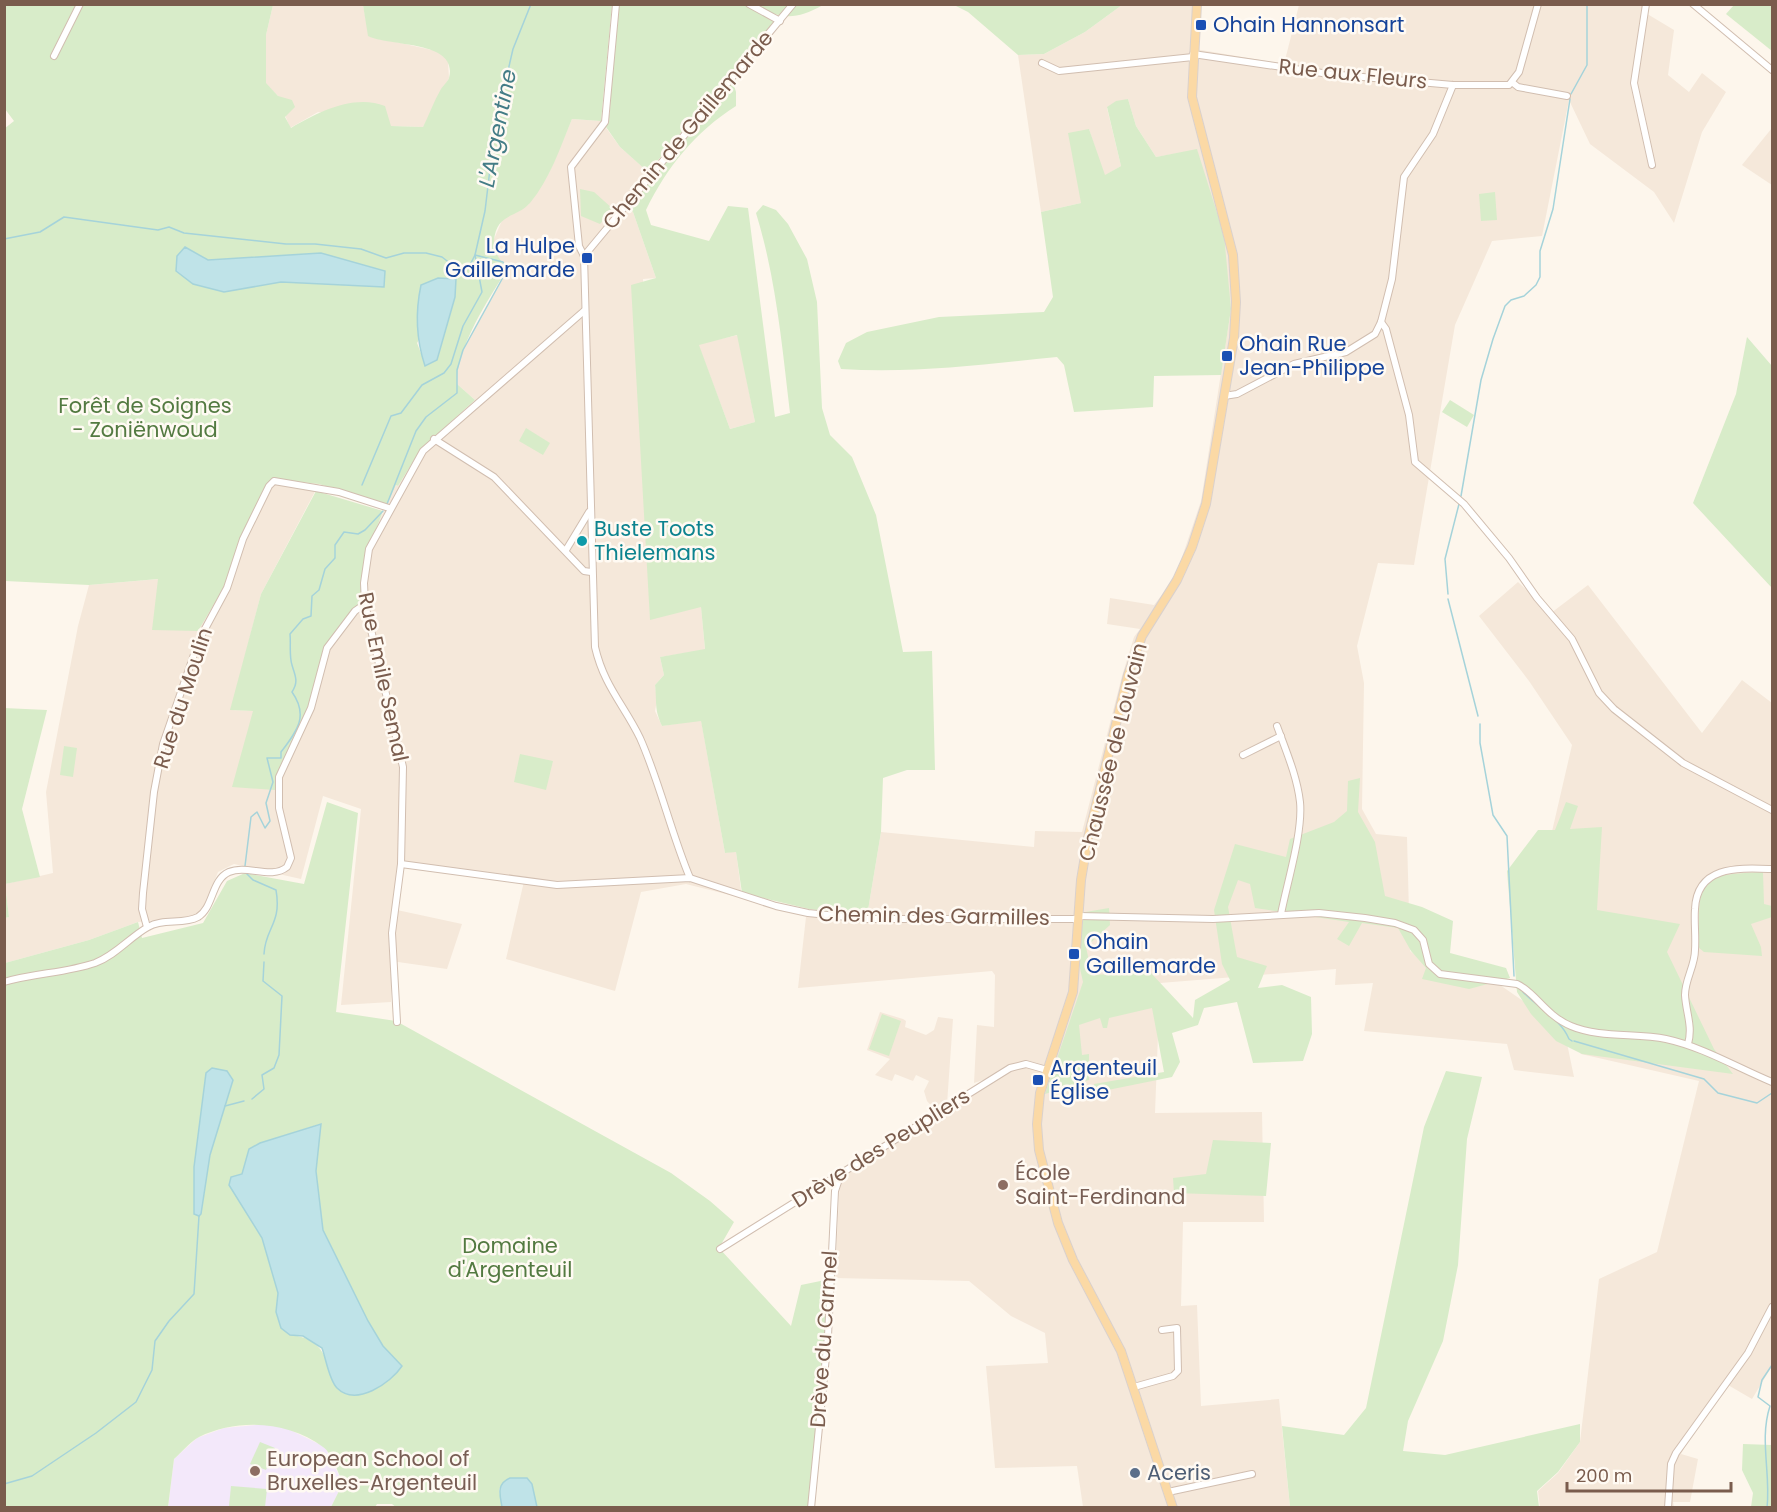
<svg xmlns="http://www.w3.org/2000/svg" width="1777" height="1512" font-family="Poppins,sans-serif">
  <style>
    .residential { fill: #f5e8da }
    .education { fill: #f3e8fa }
    .green { fill: #d8ecc9; fill-rule: evenodd }
    .water { fill: #bfe3e8; stroke: #a5d3da; stroke-width: 1.5 }
    .lines { fill: none; stroke-linecap: round; stroke-linejoin: round }
    .stream { stroke: #a5d3da; stroke-width: 1.5 }
    .minor-casing { stroke: #d1beb0; stroke-width: 8 }
    .major-casing { stroke: #dad1cd; stroke-width: 10 }
    .minor { stroke: #fff; stroke-width: 6 }
    .major { stroke: #fbd9a5; stroke-width: 8 }
    .transit-dot { fill: #1a4fb4; stroke: #fffaf3; stroke-width: 2 }
    .culture-dot { fill: #0f9aa8; stroke: #fffaf3; stroke-width: 2 }
    .education-dot { fill: #8d6e63; stroke: #fffaf3; stroke-width: 2 }
    .service-dot { fill: #5c6f8a; stroke: #fffaf3; stroke-width: 2 }
    .labels { text-anchor: middle; stroke-width: 5; stroke-linejoin: round; paint-order: stroke }
    .transit-label { font-size: 21px; fill: #164399; stroke: #fffaf3; text-anchor: start }
    .street-label { font-size: 21px; fill: #7a5c4d; stroke: #fffaf3 }
    .park-label { font-size: 21px; fill: #537a41; stroke: #fffaf3 }
    .culture-label { font-size: 21px; fill: #0d838f; stroke: #fffaf3; text-anchor: start }
    .education-label { font-size: 21px; fill: #785e54; stroke: #fffaf3; text-anchor: start }
    .service-label { font-size: 21px; fill: #4e5e75; stroke: #fffaf3; text-anchor: start }
    .water-label { font-size: 22px; font-style: italic; fill: #437c86; stroke: #fffaf3 }
  </style>
  <rect width="100%" height="100%" fill="#fdf6ec"/>
  <!-- residential -->
  <g class="residential">
    <polygon points="273,5 363,5 369,36 441,52 448,61 449,78 423,127 391,126 318,112 290,128 278,96 266,84 266,35"/>
    <polygon points="1122,5 1201,5 1195,49 1284,64 1299,5 1645,5 1644,12 1674,30 1668,75 1689,92 1702,73 1726,92 1702,132 1674,223 1654,192 1590,144 1569,100 1542,236 1492,241 1455,325 1414,565 1378,563 1357,646 1364,683 1362,809 1376,834 1407,837 1410,951 1436,972 1500,985 1564,1029 1574,1077 1514,1070 1507,1044 1364,1031 1373,983 1335,985 1336,969 1160,983 1155,1113 1262,1112 1264,1222 1183,1222 1181,1306 1197,1305 1201,1406 1279,1399 1290,1507 1083,1507 1077,1466 995,1468 986,1366 1048,1363 1045,1333 1011,1316 969,1281 835,1278 840,1176 937,1112 927,1101 924,1091 929,1081 916,1075 913,1081 895,1074 892,1081 875,1075 890,1059 867,1050 880,1012 903,1019 906,1021 905,1027 926,1035 934,1030 938,1017 953,1019 947,1104 987,1079 974,1083 977,1025 994,1027 995,975 992,971 798,988 806,917 867,916 881,832 1034,847 1035,831 1082,832 1122,676 1134,637 1140,629 1107,624 1110,598 1154,605 1175,578 1201,501 1231,309 1197,150 1156,157 1136,126 1128,99 1107,108 1121,166 1104,176 1089,129 1081,203 1041,212 1018,55 1044,54 1085,32"/>
    <polygon points="572,119 601,121 620,147 653,176 628,207 633,212 656,278 643,279 650,619 701,606 705,650 660,657 664,675 655,685 657,700 655,711 662,726 701,720 725,853 736,851 742,898 686,884 641,892 615,991 506,959 525,877 404,863 397,910 462,924 447,969 391,961 391,1002 341,1005 361,809 323,796 301,879 234,864 218,872 202,912 188,917 138,922 89,940 5,963 5,918 9,917 5,884 53,873 46,792 78,626 89,585 159,579 273,479 319,484 261,594 231,710 254,711 277,777 303,720 325,647 334,632 359,604 366,549 396,485 398,486 421,449 475,400 457,384 457,370 463,350 507,270 494,252 494,239 503,218 528,205 549,173"/>
    <polygon points="1772,128 1772,185 1742,165"/>
    <polygon points="738,335 755,422 730,429 698,344"/>
    <polygon points="1518,582 1551,613 1588,585 1702,733 1742,680 1772,703 1772,1366 1752,1399 1728,1385 1686,1445 1681,1454 1698,1459 1690,1502 1673,1502 1674,1507 1540,1507 1538,1491 1558,1473 1580,1442 1599,1279 1657,1252 1699,1081 1581,1054 1566,1028 1541,879 1572,745 1529,681 1479,616"/>
  </g>
  <!-- education -->
  <polygon class="education" points="256,1425 280,1425 325,1447 343,1483 331,1507 168,1508 174,1459 197,1438 224,1428"/>
  <!-- green -->
  <g class="green">
    <path d="M 5,5 L 273,5 L 266,35 L 266,83 L 278,96 L 292,100 L 295,107 L 285,117 L 291,128 C 318,112 354,94 385,106 L 391,126 L 423,127 C 429,115 434,101 441,89 C 443,86 448,81 449,78 C 459,40 390,47 368,36 L 363,5 L 612,5 L 601,121 L 572,119 C 560,148 550,179 530,203 C 517,218 496,213 494,241 C 493,254 501,259 507,270 C 488,299 456,349 457,384 L 475,400 L 421,449 L 398,486 L 396,485 L 387,505 L 319,484 L 273,479 L 224,587 L 198,631 L 152,630 L 158,579 L 89,585 L 5,581 L 4,129 L 14,121 L 5,109 ZM 185,247 L 208,260 L 321,253 L 385,271 L 384,287 L 281,282 L 224,292 ZM 455,279 L 455,297 L 437,360 L 426,366 L 417,343 Z"/>
    <polygon points="619,5 745,5 776,20 648,172 620,147 606,127 610,111 613,45"/>
    <path d="M 753,5 L 823,5 C 794,21 782,19 753,5 Z"/>
    <polygon points="954,5 1122,4 1122,5 1085,32 1044,54 1018,55 968,12"/>
    <polygon points="1734,5 1772,5 1772,51 1726,14"/>
    <path d="M 733,82 L 736,92 L 736,106 C 695,132 667,167 646,210 L 651,225 L 709,241 L 728,206 L 748,208 L 775,417 L 790,413 C 782,345 776,278 756,213 L 763,205 L 776,210 L 788,224 L 807,259 L 817,302 L 822,408 L 830,435 L 852,457 L 876,515 L 903,652 L 932,651 L 935,770 L 907,770 L 883,778 L 881,832 L 867,916 L 809,909 L 742,893 L 736,852 L 725,853 L 701,721 L 662,726 C 654,709 657,702 655,685 L 664,675 L 660,657 L 705,649 L 701,607 L 650,620 L 631,285 L 656,278 L 633,212 L 627,207 ZM 737,335 L 755,422 L 730,429 L 699,345 Z"/>
    <path d="M 1128,99 L 1136,126 L 1156,157 L 1197,149 L 1224,235 L 1231,309 L 1221,375 L 1154,376 L 1153,407 L 1074,412 L 1064,365 L 1057,357 C 986,364 913,374 841,369 L 838,361 L 846,343 L 867,332 L 939,317 L 1044,312 L 1053,297 L 1041,212 L 1081,203 L 1068,133 L 1089,129 L 1105,175 L 1121,166 L 1107,107 L 1116,101 Z"/>
    <polygon points="580,189 594,192 613,209 600,224 581,216"/>
    <polygon points="1495,192 1497,220 1481,221 1479,194"/>
    <polygon points="1747,337 1772,366 1772,588 1693,503 1736,394"/>
    <polygon points="1450,400 1474,415 1467,427 1442,412"/>
    <polygon points="526,428 550,443 543,455 519,441"/>
    <polygon points="316,491 383,511 363,564 363,602 353,609 325,647 308,707 284,759 275,790 232,787 253,711 230,710 261,594"/>
    <polygon points="4,708 47,710 22,809 40,877 5,884 9,917 5,918"/>
    <polygon points="64,746 77,748 73,777 60,775"/>
    <polygon points="520,754 553,761 546,790 514,782"/>
    <polygon points="1360,778 1358,812 1375,842 1385,896 1422,907 1453,921 1450,953 1506,968 1510,978 1469,989 1422,979 1426,968 1411,951 1398,928 1362,923 1349,946 1337,939 1349,922 1255,908 1250,884 1238,880 1228,907 1237,957 1267,966 1258,988 1282,985 1311,997 1312,1034 1303,1061 1253,1063 1237,1002 1204,1008 1198,1025 1172,1033 1180,1062 1172,1077 1093,1093 1094,1084 1164,1072 1152,1008 1109,1018 1107,1028 1103,1028 1100,1018 1079,1025 1082,1055 1089,1054 1089,1080 1045,1094 1083,982 1077,955 1074,914 1109,908 1110,925 1086,947 1092,975 1150,972 1193,1018 1195,1000 1230,980 1222,964 1214,910 1235,844 1286,857 1290,839 1334,822 1347,811 1348,781"/>
    <path d="M 327,802 L 358,813 L 336,1012 L 396,1021 L 671,1173 L 710,1201 L 734,1222 L 719,1248 L 791,1326 L 801,1285 L 835,1278 L 813,1507 L 537,1507 L 532,1484 L 527,1478 L 510,1478 L 499,1489 L 502,1507 L 397,1508 L 392,1504 L 377,1504 L 375,1507 L 331,1507 L 343,1483 C 338,1473 332,1453 323,1447 C 288,1421 238,1418 199,1437 C 190,1442 182,1452 174,1459 L 168,1507 L 5,1508 L 5,963 L 89,940 L 138,922 L 142,938 L 203,923 L 227,881 L 245,873 L 304,884 ZM 206,1073 L 233,1080 L 210,1155 L 201,1214 L 194,1213 L 194,1167 ZM 320,1124 L 316,1170 L 323,1230 L 368,1321 L 383,1346 L 402,1366 C 378,1392 370,1397 336,1387 C 326,1359 324,1338 290,1335 L 277,1316 L 279,1293 L 262,1238 L 229,1185 L 231,1177 L 242,1174 L 250,1149 L 260,1143 Z"/>
    <polygon points="1566,802 1578,806 1570,829 1602,827 1597,910 1680,924 1667,952 1714,1049 1733,1074 1582,1054 1556,1041 1531,1014 1517,992 1507,871 1538,830 1555,830"/>
    <path d="M 1763,872 L 1764,904 L 1772,906 L 1772,917 L 1751,924 L 1761,947 L 1762,956 L 1704,952 L 1698,947 C 1702,881 1689,875 1763,872 Z"/>
    <polygon points="882,1014 901,1021 889,1056 869,1049"/>
    <polygon points="1446,1071 1482,1077 1467,1139 1458,1265 1443,1341 1408,1421 1403,1451 1445,1455 1580,1424 1580,1442 1558,1472 1537,1491 1539,1507 1290,1507 1282,1426 1344,1435 1366,1408 1424,1127"/>
    <polygon points="1213,1140 1271,1143 1266,1196 1174,1193 1173,1178 1206,1174"/>
    <polygon points="260,1442 275,1448 266,1470 250,1464"/>
    <polygon points="1743,1444 1772,1445 1772,1507 1751,1507 1753,1493 1742,1470"/>
    <polygon points="231,1486 267,1489 265,1507 229,1506"/>
  </g>
  <!-- water -->
  <g class="water">
    <polygon points="185,247 208,260 321,253 385,271 384,287 281,282 224,292 193,284 176,271 177,256"/>
    <path d="M 438,278 L 456,279 L 455,297 L 437,360 L 425,366 C 416,339 415,313 421,285 Z"/>
    <polygon points="212,1068 227,1071 233,1080 210,1155 201,1214 199,1216 194,1214 194,1167 206,1073"/>
    <path d="M 321,1124 L 316,1171 L 323,1230 L 368,1321 L 383,1346 L 402,1366 C 391,1383 356,1407 337,1388 C 329,1380 326,1359 322,1348 L 303,1336 L 290,1335 L 281,1328 L 276,1312 L 278,1293 L 262,1238 L 229,1185 L 231,1177 L 242,1174 L 249,1149 L 260,1143 Z"/>
    <path d="M 510,1478 L 527,1478 L 532,1484 L 537,1507 L 502,1507 C 500,1495 496,1484 510,1478 Z"/>
  </g>
  <g class="lines">
    <!-- stream -->
    <g class="stream">
      <polyline points="1571,94 1587,65 1587,4"/>
      <polyline points="4,239 40,232 64,217 158,230 169,227 184,233 286,244 315,244 361,249 386,258 404,253 426,253 442,257 451,264 468,269 475,255 503,262 507,270 463,350 457,370 457,393 426,417 416,431 387,504"/>
      <polyline points="362,485 391,416 401,413 422,385 444,373 451,364 463,326 482,292 475,255 485,211 495,127 513,49 531,4"/>
      <polyline points="1461,496 1481,380 1493,339 1505,306 1511,300 1524,296 1536,285 1540,277 1540,251 1553,209 1570,99"/>
      <polyline points="1448,594 1445,559 1459,504"/>
      <polyline points="1448,599 1478,716"/>
      <polyline points="1480,724 1480,743 1493,815 1507,836 1514,976"/>
      <path d="M 245,866 L 251,817 L 257,812 L 265,828 L 270,821 L 266,803 L 273,782 L 267,758 L 281,758 L 281,752 C 297,731 309,716 292,692 C 299,681 295,676 292,665 C 289,656 291,644 290,634 L 303,619 L 311,616 L 312,596 L 319,590 L 325,569 L 335,558 L 335,545 L 344,532 L 358,534 L 365,530 L 383,511"/>
      <path d="M 246,873 L 253,880 L 276,890 C 282,924 265,928 264,954"/>
      <path d="M 1523,992 C 1538,1008 1561,1019 1569,1039 L 1572,1041"/>
      <polyline points="1574,1041 1704,1079 1718,1093 1757,1103 1772,1093"/>
      <polyline points="252,1099 264,1089 262,1075 274,1068 279,1055 282,996 263,981 264,962"/>
      <polyline points="225,1106 244,1101"/>
      <polyline points="4,1484 32,1476 96,1433 136,1402 152,1370 155,1341 169,1321 194,1294 199,1216"/>
      <path d="M 1767,1508 C 1771,1473 1759,1440 1770,1406 L 1758,1397 L 1762,1380 L 1772,1365"/>
    </g>
    <defs>
      <g id="minor">
        <polyline points="749,4 780,21"/>
        <polyline points="1646,4 1634,83 1652,165"/>
        <polyline points="1693,4 1772,70"/>
        <polyline points="1193,54 1329,74 1453,85 1509,85 1519,72 1538,4"/>
        <polyline points="54,56 80,4"/>
        <polyline points="1042,63 1059,71 1193,57"/>
        <polyline points="1513,83 1518,87 1567,96"/>
        <path d="M 584,256 L 595,647 C 604,686 624,705 640,738 C 660,783 671,833 690,878"/>
        <polyline points="584,256 793,4"/>
        <polyline points="584,256 579,246 571,167 605,122 616,4"/>
        <polyline points="1381,322 1386,329 1409,415 1415,462 1464,504 1509,558 1537,598 1572,639 1599,693 1614,709 1683,763 1772,810"/>
        <polyline points="1224,396 1237,394 1294,364 1346,352 1375,334 1381,322 1392,279 1404,177 1433,134 1453,85"/>
        <polyline points="434,439 494,477 584,571 591,572"/>
        <polyline points="566,550 589,512"/>
        <path d="M 1277,726 C 1286,751 1297,776 1300,802 C 1303,832 1287,883 1281,914"/>
        <polyline points="1243,755 1281,736"/>
        <polyline points="401,864 557,885 690,878 776,906 808,913 866,919 1078,919"/>
        <path d="M 1079,916 L 1213,919 L 1319,913 L 1365,918 L 1395,923 L 1414,930 L 1423,940 L 1429,964 L 1440,974 L 1517,984 C 1534,991 1546,1016 1571,1026 C 1599,1038 1636,1033 1666,1039 C 1703,1047 1738,1068 1772,1082"/>
        <polyline points="147,927 142,909 143,893 154,792 163,744 199,640 227,588 243,539 269,486 274,481 339,492 389,508"/>
        <path d="M 4,982 C 34,973 66,973 95,963 C 116,955 130,937 148,927 C 163,918 183,925 198,917 C 214,907 211,880 229,872 C 247,864 271,880 287,867 L 291,858 L 279,808 L 279,777 L 311,708 L 327,648 L 355,611 L 365,604"/>
        <polyline points="397,1022 392,933 401,864 403,767 365,604 364,583 369,549 423,451 584,311"/>
        <path d="M 1688,1044 C 1693,1026 1686,1013 1685,995 C 1685,979 1695,966 1695,950 C 1696,936 1694,922 1695,909 C 1697,865 1739,868 1772,869"/>
        <polyline points="1040,1194 1049,1190"/>
        <polyline points="720,1249 1010,1068 1026,1064 1047,1070"/>
        <polyline points="1134,1387 1173,1376 1178,1371 1177,1328 1162,1330"/>
        <polyline points="1168,1492 1252,1474"/>
        <polyline points="811,1508 828,1336 835,1191 841,1173"/>
        <polyline points="1668,1508 1671,1464 1676,1453 1748,1353 1772,1307"/>
      </g>
      <polyline id="major" points="1173,1508 1121,1351 1073,1260 1058,1223 1039,1150 1037,1124 1040,1093 1073,992 1081,880 1088,838 1128,675 1142,636 1177,580 1192,547 1206,504 1234,338 1236,302 1233,255 1192,97 1197,4"/>
    </defs>
    <!-- minor casing -->
    <use href="#minor" class="minor-casing"/>
    <!-- major casing -->
    <use href="#major" class="major-casing"/>
    <!-- minor -->
    <use href="#minor" class="minor"/>
    <!-- major -->
    <use href="#major" class="major"/>
  </g>
  <!-- markers -->
  <g class="transit-dot">
    <rect x="1195" y="19" width="12" height="12" rx="3"/>
    <rect x="581" y="252" width="12" height="12" rx="3"/>
    <rect x="1221" y="350" width="12" height="12" rx="3"/>
    <rect x="1068" y="948" width="12" height="12" rx="3"/>
    <rect x="1032" y="1074" width="12" height="12" rx="3"/>
  </g>
  <circle class="culture-dot" cx="582" cy="541" r="6"/>
  <g class="education-dot">
    <circle cx="1003" cy="1185" r="6"/>
    <circle cx="255" cy="1471" r="6"/>
  </g>
  <circle class="service-dot" cx="1135" cy="1473" r="6"/>
  <g class="labels">
    <!-- transit labels -->
    <g class="transit-label">
      <text x="1213" y="32">Ohain Hannonsart</text>
      <text x="575" y="253" text-anchor="end">La Hulpe<tspan x="575" dy="24">Gaillemarde</tspan></text>
      <text x="1239" y="351">Ohain Rue<tspan x="1239" dy="24">Jean-Philippe</tspan></text>
      <text x="1086" y="949">Ohain<tspan x="1086" dy="24">Gaillemarde</tspan></text>
      <text x="1050" y="1075">Argenteuil<tspan x="1050" dy="24">Église</tspan></text>
    </g>
    <!-- street labels -->
    <g class="street-label">
      <text transform="translate(1353 74) rotate(6)" y="7">Rue aux Fleurs</text>
      <text transform="translate(688 130) rotate(-50)" y="7">Chemin de Gaillemarde</text>
      <text transform="translate(383 677) rotate(78)" y="7">Rue Emile Semal</text>
      <text transform="translate(183 698) rotate(-72)" y="7">Rue du Moulin</text>
      <text transform="translate(1113 752) rotate(-76)" y="7">Chaussée de Louvain</text>
      <text transform="translate(934 916) rotate(1)" y="7">Chemin des Garmilles</text>
      <text transform="translate(881 1148) rotate(-32)" y="7">Drève des Peupliers</text>
      <text transform="translate(824 1339) rotate(-86)" y="7">Drève du Carmel</text>
    </g>
    <!-- park labels -->
    <g class="park-label">
      <text x="145" y="413">Forêt de Soignes<tspan x="145" dy="24">- Zoniënwoud</tspan></text>
      <text x="510" y="1253">Domaine<tspan x="510" dy="24">d'Argenteuil</tspan></text>
    </g>
    <!-- culture labels -->
    <g class="culture-label">
      <text x="594" y="536">Buste Toots<tspan x="594" dy="24">Thielemans</tspan></text>
    </g>
    <!-- education labels -->
    <g class="education-label">
      <text x="1015" y="1180">École<tspan x="1015" dy="24">Saint-Ferdinand</tspan></text>
      <text x="267" y="1466">European School of<tspan x="267" dy="24">Bruxelles-Argenteuil</tspan></text>
    </g>
    <!-- service labels -->
    <g class="service-label">
      <text x="1147" y="1480">Aceris</text>
    </g>
    <!-- water labels -->
    <g class="water-label">
      <text transform="translate(497 128) rotate(-79)" y="8">L'Argentine</text>
    </g>
  </g>
  <!-- border -->
  <rect width="1777" height="1512" fill="none" stroke="#7a5c4d" stroke-width="12"/>
  <!-- scale -->
  <path d="M1567 1482v9h164v-9" fill="none" stroke="#7a5c4d" stroke-width="3"/>
  <text x="1576" y="1482" font-size="18" fill="#7a5c4d" stroke="#fffaf3" stroke-width="4.5" paint-order="stroke">200 m</text>
</svg>
